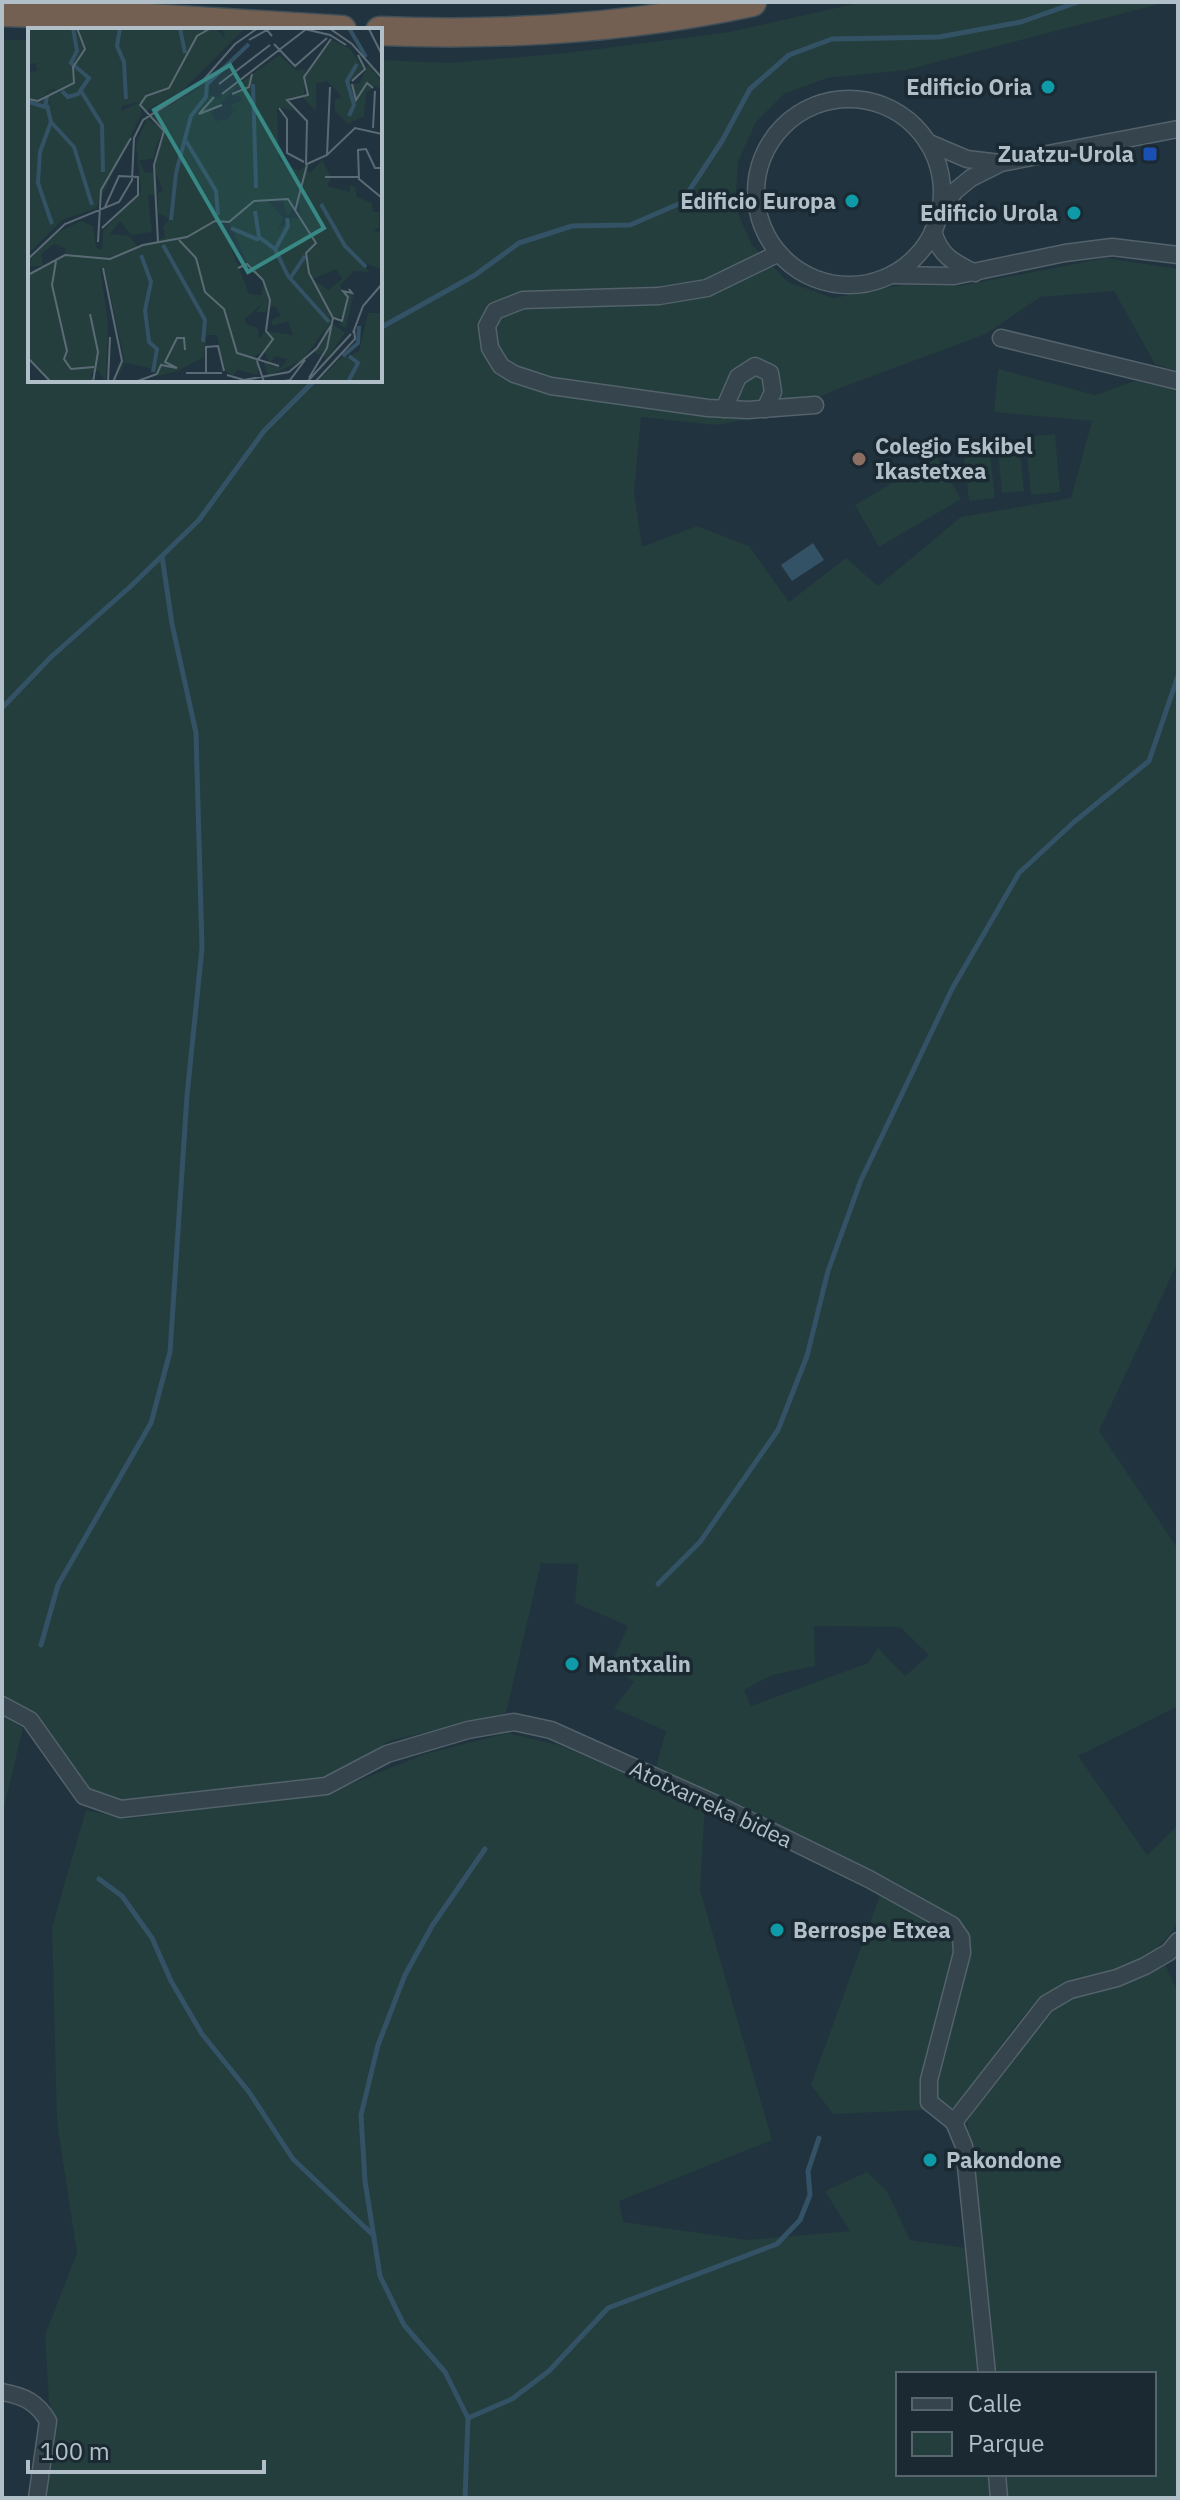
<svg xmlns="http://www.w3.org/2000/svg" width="1180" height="2500" font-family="'IBM Plex Sans',sans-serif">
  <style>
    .green { fill: #233e3c; fill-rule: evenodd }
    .water { fill: #345266 }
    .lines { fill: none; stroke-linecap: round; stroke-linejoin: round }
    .stream { stroke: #345266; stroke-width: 5 }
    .minor-casing { stroke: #53626b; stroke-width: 19 }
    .motorway-casing { stroke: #404f58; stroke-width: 31 }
    .minor { stroke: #35444d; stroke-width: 16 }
    .motorway { stroke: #746052; stroke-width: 28 }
    .culture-dot { fill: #0f9aa8; stroke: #1a2932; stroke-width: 3 }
    .transit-dot { fill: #1a4fb4; stroke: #1a2932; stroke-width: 3 }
    .education-dot { fill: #8d6e63; stroke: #1a2932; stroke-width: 3 }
    .labels { text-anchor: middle; stroke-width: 7; stroke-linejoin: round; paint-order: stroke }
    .poi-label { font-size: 22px; font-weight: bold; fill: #b1bfc9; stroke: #1a2932; text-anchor: end }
    .street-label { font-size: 22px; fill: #b1bfc9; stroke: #1a2932 }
    .inset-river { fill: none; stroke: #345266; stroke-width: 4 }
    .inset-road { fill: none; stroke: #5b6b76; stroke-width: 2 }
    .view { fill: #388885; fill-opacity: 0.15; stroke: #388885; stroke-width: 4 }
    .inset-edge { fill: none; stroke: #b1bfc9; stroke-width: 4 }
  </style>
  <rect width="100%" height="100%" fill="#21333e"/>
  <!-- green -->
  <g class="green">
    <path d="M 862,2 L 1167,2 L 906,70 L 827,78 L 784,94 L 756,122 L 738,162 L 735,207 L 752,245 L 788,282 L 833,298 L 903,285 L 959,286 L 1106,258 L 1178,269 L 1178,371 L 1155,364 L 1114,291 L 1040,297 L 986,334 L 840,388 L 780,414 L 715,425 L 641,417 L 634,492 L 642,547 L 697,526 L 749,546 L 789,602 L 846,558 L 878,586 L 961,517 L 1071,498 L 1092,421 L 994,412 L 998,369 L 1095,395 L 1135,381 L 1178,390 L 1178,1262 L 1099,1431 L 1178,1549 L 1178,1706 L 1078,1756 L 1147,1855 L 1178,1825 L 1178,1923 C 1154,1958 1131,1969 1091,1978 C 1076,1982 1058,1985 1045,1995 C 1018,2015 982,2074 960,2103 L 949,2109 L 833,2114 L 811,2085 L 885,1881 L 655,1770 L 666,1731 L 614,1708 L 634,1682 L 610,1666 L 628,1626 L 575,1603 L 578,1564 L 541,1563 L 506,1713 L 389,1741 L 328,1779 L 125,1804 L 88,1792 L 2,1701 L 2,40 L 30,40 L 30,380 L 380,380 L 380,60 L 450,63 L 567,53 L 730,32 ZM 814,1626 L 900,1627 L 929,1655 L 905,1676 L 878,1648 L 868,1663 L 751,1706 L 744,1690 L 772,1675 L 815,1666 Z"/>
    <polygon points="1055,434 1060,492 1031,495 1025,437"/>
    <polygon points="1020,451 1024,491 1002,493 998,453"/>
    <polygon points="990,454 995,498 969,501 964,457"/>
    <polygon points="937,457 961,499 879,547 855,505"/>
    <polygon points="2,1716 23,1728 2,1816"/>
    <polygon points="508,1733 558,1745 705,1807 700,1890 772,2140 619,2201 623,2222 748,2240 850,2231 825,2191 867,2172 887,2191 910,2240 966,2248 981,2374 898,2374 898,2474 993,2474 993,2498 44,2498 56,2421 49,2403 45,2335 77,2253 57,2123 52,1927 86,1810 125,1819 326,1794 425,1754"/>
    <polygon points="1166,1966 1178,1993 1178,2498 1007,2498 1005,2474 1154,2474 1154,2374 994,2374 967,2121 1052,2009 1078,1996"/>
  </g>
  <!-- water -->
  <polygon class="water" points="813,543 824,560 792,581 781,565"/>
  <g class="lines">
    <!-- stream -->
    <g class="stream">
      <polyline points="380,328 475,275 519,243 572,226 630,225 681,203 722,141 750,89 789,55 832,39 939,37 1021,22 1078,2"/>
      <polyline points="2,708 51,657 131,586 199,520 264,431 315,380"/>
      <polyline points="658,1584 700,1542 778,1430 807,1356 828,1271 861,1180 952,989 1019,873 1074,822 1149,761 1178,676"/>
      <polyline points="41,1645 58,1585 151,1423 170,1352 187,1096 202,948 196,733 172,624 162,556"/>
      <polyline points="99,1879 122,1896 152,1938 171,1981 202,2034 249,2092 293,2159 374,2236"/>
      <polyline points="468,2418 512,2399 549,2371 608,2308 777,2244 800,2220 810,2195 808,2171 819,2138"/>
      <polyline points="465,2498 468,2418 445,2372 404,2325 380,2276 365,2181 361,2115 378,2045 405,1975 432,1926 485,1849"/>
    </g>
    <defs>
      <g id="minor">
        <circle cx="849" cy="192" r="93"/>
        <polyline points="927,142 967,159 1000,163"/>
        <polyline points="941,210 955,191 971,178 1001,163 1178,129"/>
        <path d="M 933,231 C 940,256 953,262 975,273"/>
        <polyline points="779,253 707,288 659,296 523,300 495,311 487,326 490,348 501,366 514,374 551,386 708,408 748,410 815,405"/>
        <polyline points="892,275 954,276 1065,253 1112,247 1178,255"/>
        <polyline points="1001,338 1178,381"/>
        <polyline points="724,409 738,377 755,366 770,373 773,392 765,409"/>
        <polyline points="2,1705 30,1720 84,1796 121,1809 326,1786 387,1754 468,1730 514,1722 551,1730 716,1804 869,1879 952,1925 961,1938 962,1953 929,2080 929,2102 954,2122"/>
        <polyline points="954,2122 1046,2004 1070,1990 1117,1978 1145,1966 1169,1952 1178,1941"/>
        <polyline points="954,2122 964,2146 987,2374"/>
        <path d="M 2,2392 C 24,2396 37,2402 48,2421 L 37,2498"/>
        <polyline points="997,2474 999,2498"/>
      </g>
      <g id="motorway">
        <polyline points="2,12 100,15 342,30"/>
        <path d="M 380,31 C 505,36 630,28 752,2"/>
      </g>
    </defs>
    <!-- minor casing -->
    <use href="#minor" class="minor-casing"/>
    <!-- motorway casing -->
    <use href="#motorway" class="motorway-casing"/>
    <!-- minor -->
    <use href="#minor" class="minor"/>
    <!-- motorway -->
    <use href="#motorway" class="motorway"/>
  </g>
  <!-- markers -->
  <g class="culture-dot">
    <circle cx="1048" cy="87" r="8"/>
    <circle cx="852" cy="201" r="8"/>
    <circle cx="1074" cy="213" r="8"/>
    <circle cx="572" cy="1664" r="8"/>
    <circle cx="777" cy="1930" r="8"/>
    <circle cx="930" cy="2160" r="8"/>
  </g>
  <rect class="transit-dot" x="1142" y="146" width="16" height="16" rx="4"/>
  <circle class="education-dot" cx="859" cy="459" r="8"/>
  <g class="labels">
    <!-- poi labels -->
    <g class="poi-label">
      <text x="1032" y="95">Edificio Oria</text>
      <text x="1134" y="162">Zuatzu-Urola</text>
      <text x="836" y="209">Edificio Europa</text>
      <text x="1058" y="221">Edificio Urola</text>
      <text x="875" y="454" text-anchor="start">Colegio Eskibel<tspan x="875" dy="25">Ikastetxea</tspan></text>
      <text x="588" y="1672" text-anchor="start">Mantxalin</text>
      <text x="793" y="1938" text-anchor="start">Berrospe Etxea</text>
      <text x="946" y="2168" text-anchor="start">Pakondone</text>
    </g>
    <!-- street labels -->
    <g class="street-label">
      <text transform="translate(711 1804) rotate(25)" y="8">Atotxarreka bidea</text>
    </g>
  </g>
  <!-- overview -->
  <g transform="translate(28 28)">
    <rect width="354" height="354" fill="#21333e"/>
    <path d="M 0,0 L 187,0 L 197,10 L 194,0 L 217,0 L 155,62 L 116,84 L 112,74 L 94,78 L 93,83 L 110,75 L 114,85 L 68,180 L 34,192 L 0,226 L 0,72 L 13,72 L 23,63 L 37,63 L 24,61 L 11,72 L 0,70 L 0,44 L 9,43 L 8,35 L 0,37 ZM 304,12 L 322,21 L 335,40 L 321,56 L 332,55 L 340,37 L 354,54 L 354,62 L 347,58 L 338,65 L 336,88 L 320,96 L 307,83 L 307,71 L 314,69 L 299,53 L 288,56 L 288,83 L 276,71 L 277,48 ZM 210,24 L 212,27 L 180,58 L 181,67 L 191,70 L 251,27 L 268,42 L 277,41 L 278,68 L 258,72 L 267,83 L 249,79 L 251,133 L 271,143 L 277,138 L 282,145 L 294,132 L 304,150 L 299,158 L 322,164 L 322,157 L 327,159 L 329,169 L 344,175 L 345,184 L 351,184 L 351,199 L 344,203 L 354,204 L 354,242 L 335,234 L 341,244 L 326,243 L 312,257 L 314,263 L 326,265 L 318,299 L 311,298 L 315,290 L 305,289 L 300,279 L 304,295 L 298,300 L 306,297 L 317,305 L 298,331 L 294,326 L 299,320 L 291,327 L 286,324 L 294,311 L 297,301 L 275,332 L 240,348 L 235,332 L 243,338 L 254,339 L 259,331 L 247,328 L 242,335 L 236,324 L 221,330 L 230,331 L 230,347 L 210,342 L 205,348 L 196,342 L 189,307 L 179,307 L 176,329 L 150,343 L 131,348 L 121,340 L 97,335 L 87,354 L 96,331 L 77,242 L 72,240 L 80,295 L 78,354 L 70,342 L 63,346 L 65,354 L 24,354 L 0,328 L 0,248 L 39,227 L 81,231 L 95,225 L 80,230 L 36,227 L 38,221 L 27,216 L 14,225 L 15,238 L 0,238 L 0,234 L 26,206 L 53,193 L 65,198 L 68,219 L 74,222 L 75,203 L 113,163 L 108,116 L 119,90 L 135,103 L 127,121 L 126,130 L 111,133 L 117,145 L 126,145 L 128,167 L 120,167 L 124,204 L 103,207 L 92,193 L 82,206 L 101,208 L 111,220 L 137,209 L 135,199 L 141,191 L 130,185 L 130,164 L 135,163 L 126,141 L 136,100 L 121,89 L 165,64 ZM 209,59 L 219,61 L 204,68 L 212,68 L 214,73 L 204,76 L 203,84 L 208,79 L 200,91 L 188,93 L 183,85 ZM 254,171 L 259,188 L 270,171 L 273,191 L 264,190 L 249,202 L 256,191 L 239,172 ZM 192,192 L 201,194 L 223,244 L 236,252 L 233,267 L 221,266 ZM 308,241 L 314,251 L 300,262 L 285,251 ZM 242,270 L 242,279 L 247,278 L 253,288 L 243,292 L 245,298 L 260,293 L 265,307 L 237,303 L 231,311 L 230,300 L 218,296 L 217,291 L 237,273 L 228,284 L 238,284 L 241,271 L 237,271 ZM 340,285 L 354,285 L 354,354 L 289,354 L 318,325 L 319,329 L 331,323 Z" fill="#233e3c" fill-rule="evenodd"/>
    <path class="inset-river" d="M 92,0 L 89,18 L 96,34 L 98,71M 152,0 L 157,25M 321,0 L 338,29M 225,56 L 228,160M 34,63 L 40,69 L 50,66 L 61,50 L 43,35 L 49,23 L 45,0M 53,63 L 74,97 L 75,144M 1,74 L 17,79 L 19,68M 19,77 L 23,94 L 12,124 L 10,155 L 24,196M 321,88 L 326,77 L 319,53 L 329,36M 23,94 L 46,119 L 64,177M 158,113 L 188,163 L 190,187M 293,176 L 317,218 L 338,239M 227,183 L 231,209 L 247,221 L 260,248 L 301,294M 143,192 L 148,145 L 163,88 L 178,69 L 179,56 L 221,16M 203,200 L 231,212M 135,217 L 177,292 L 175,314M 248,220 L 260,198 L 259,190M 113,227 L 123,254 L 117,282 L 121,314 L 129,321 L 125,344M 263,249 L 277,228M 315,328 L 330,315 L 331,298M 320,354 L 330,335 L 321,328"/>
    <path class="inset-road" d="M 272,0 L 302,7 L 318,17M 301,0 L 324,16 L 354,50M 341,1 L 354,27M 221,12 L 239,2 L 244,8M 246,16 L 267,38 L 299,10M 324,53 L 337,41 L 330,27M 191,56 L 242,17M 324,56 L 328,72 L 339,55 L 345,60M 194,66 L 277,2M 204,66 L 221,59 L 224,46M 186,69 L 171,86 L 194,77M 0,71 L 10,73 L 46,55 L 45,39 L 57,21 L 49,0M 251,80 L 259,91 L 259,125 L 276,134M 345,100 L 347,63M 299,127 L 302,59M 279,136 L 299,127 L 327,100 L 354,106M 278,137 L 279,93 L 259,72 L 280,67 L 276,49 L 303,11M 354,140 L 347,140 L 338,121 L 330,122 L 331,151 L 354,170M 297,149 L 330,149M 267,183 L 279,137M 74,200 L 110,167 L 110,149 L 91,148 L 77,179M 151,212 L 168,230 L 177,264 L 196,281 L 209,325 L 251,338M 70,214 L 73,162 L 103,110M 130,214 L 126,137 L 136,103 L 112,77 L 118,68 L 141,60 L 169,8 L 183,0M 0,231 L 37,196 L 91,174 L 104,152 L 106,110 L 115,92 L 172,56 L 207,16 L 230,0M 28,233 L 24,257 L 39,323 L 36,331 L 43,341 L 66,339M 75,240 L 94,333 L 85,354M 210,240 L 219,236 L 235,252 L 242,272 L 238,303 L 245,311 L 229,333 L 236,354M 0,247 L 37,227 L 82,231 L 115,217 L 159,209 L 187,193 L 201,194 L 226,173 L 260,171 L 288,215 L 278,225 L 281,245 L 305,290 L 299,320 L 281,350M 62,286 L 70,324 L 65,354M 306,290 L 314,293 L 320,269 L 315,263 L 324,265 L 321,261M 325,305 L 335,278 L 354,256M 0,330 L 23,354M 158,345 L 194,345M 178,345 L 178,319 L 190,318 L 196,343M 199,347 L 216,352 L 261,344 L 289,320 L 304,296M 80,354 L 82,309M 107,354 L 129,346 L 133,337 L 149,340 L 137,334 L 149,310 L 156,310 L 157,322M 250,354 L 262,352 L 277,332M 279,354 L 323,306M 287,354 L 327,311 L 326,301"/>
    <path class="view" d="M 202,37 L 296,200 L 220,244 L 126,82 Z"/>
    <rect width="354" height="354" class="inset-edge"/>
  </g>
  <!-- border -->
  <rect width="1180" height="2500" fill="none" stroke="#b1bfc9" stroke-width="8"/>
  <!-- legend -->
  <rect x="896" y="2372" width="260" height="104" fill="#1a2932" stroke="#56656e" stroke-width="2"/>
  <rect x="912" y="2398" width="40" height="12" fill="#35444d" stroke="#56656e" stroke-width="2"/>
  <text x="968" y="2412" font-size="24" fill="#b1bfc9">Calle</text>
  <rect x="912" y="2432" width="40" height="24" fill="#233e3c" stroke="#56656e" stroke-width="2"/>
  <text x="968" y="2452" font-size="24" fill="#b1bfc9">Parque</text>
  <!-- scale -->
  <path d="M28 2460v12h236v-12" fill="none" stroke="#b1bfc9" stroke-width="4"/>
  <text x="40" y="2460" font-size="24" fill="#b1bfc9" stroke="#1a2932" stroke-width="6" paint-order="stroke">100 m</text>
</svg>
